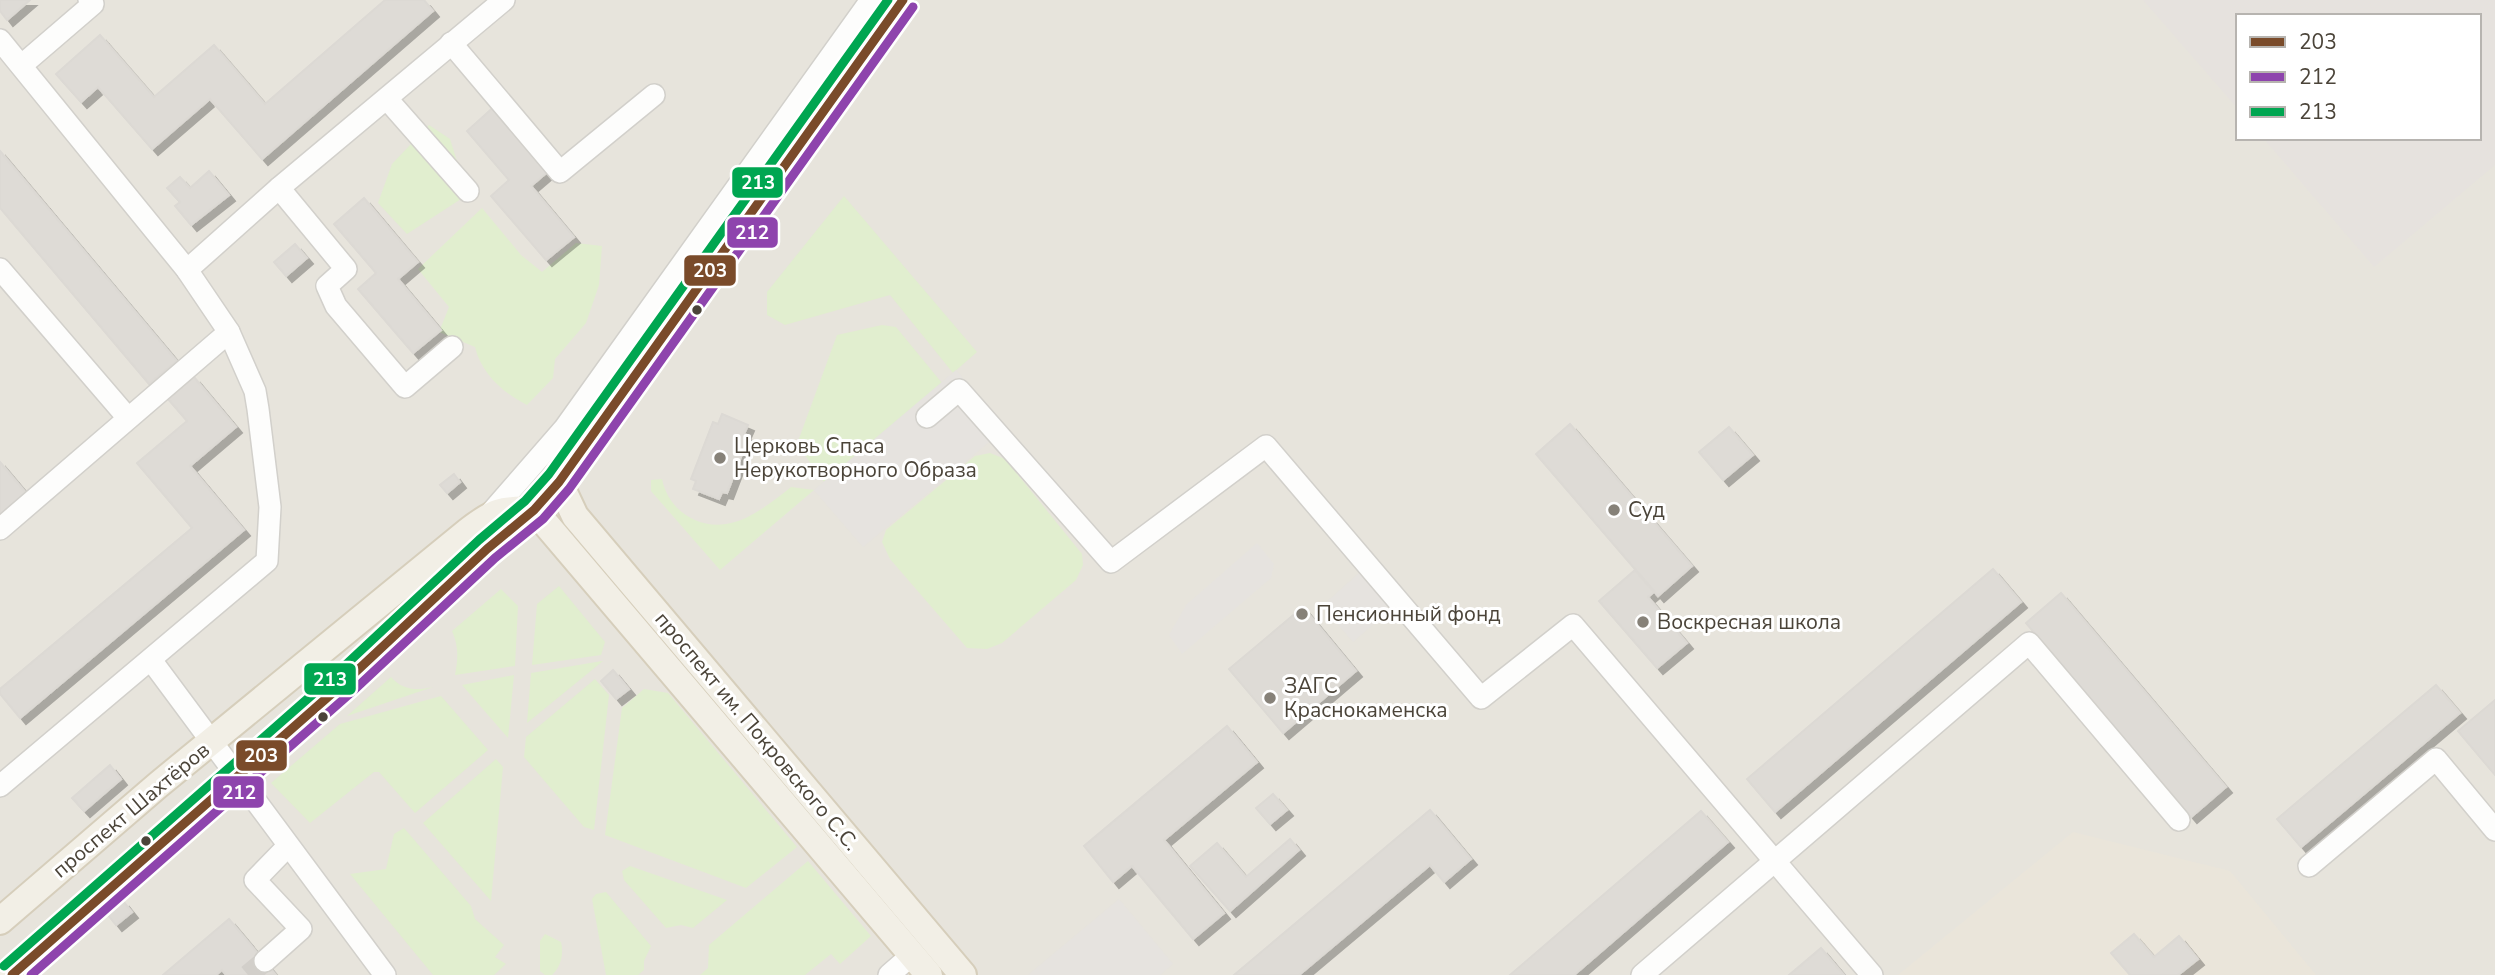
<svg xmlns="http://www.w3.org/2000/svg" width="2495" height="975" font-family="'Nunito Sans',sans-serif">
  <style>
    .residential { fill: #e7e4dc; fill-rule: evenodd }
    .industrial { fill: #e6e2de }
    .education { fill: #eae5da }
    .green { fill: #e1eecf }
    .parking { fill: #e6e3df }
    .building { fill: #dedbd6; stroke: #dcd9d4; stroke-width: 2; filter: url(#shadow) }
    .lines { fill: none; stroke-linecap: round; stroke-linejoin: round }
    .minor-tunnel { stroke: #d2cfca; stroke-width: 21; stroke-dasharray: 21 10; stroke-linecap: butt }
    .minor-casing { stroke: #d2d0cb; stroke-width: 24 }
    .major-casing { stroke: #d6cebb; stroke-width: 30 }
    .minor { stroke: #fdfdfc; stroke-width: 21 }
    .major { stroke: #f2efe6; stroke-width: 26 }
    .bus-1-casing { stroke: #fff; stroke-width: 14 }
    .bus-2-casing { stroke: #fff; stroke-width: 14 }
    .bus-3-casing { stroke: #fff; stroke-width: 14 }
    .bus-1 { stroke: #7a4b2a; stroke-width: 9 }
    .bus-2 { stroke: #8e44ad; stroke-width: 9 }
    .bus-3 { stroke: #00a651; stroke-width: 9 }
    .bus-dot { fill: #4b4439; stroke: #fff; stroke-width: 2.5 }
    .poi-dot { fill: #868178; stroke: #fff; stroke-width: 2.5 }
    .labels { text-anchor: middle; stroke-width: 6; stroke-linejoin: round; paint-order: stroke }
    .poi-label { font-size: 21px; fill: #4b4439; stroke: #fff; text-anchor: start }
    .street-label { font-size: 21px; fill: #4b4439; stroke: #fff }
    .line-badge { stroke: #fff; stroke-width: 2.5 }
    .badge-label { font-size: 19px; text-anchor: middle; font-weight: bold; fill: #fff }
  </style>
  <defs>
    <filter id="shadow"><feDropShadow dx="6" dy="6" stdDeviation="0" flood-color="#0004"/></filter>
  </defs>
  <rect width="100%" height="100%" fill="#f4f2ee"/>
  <!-- residential -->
  <path class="residential" d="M 0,0 L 2495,0 L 2495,975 L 0,975 ZM 2238,16 L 2479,16 L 2479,138 L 2238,138 Z"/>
  <!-- industrial -->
  <polygon class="industrial" points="2143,0 2495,0 2495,165 2374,267 2263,138 2479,138 2479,16 2238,16 2238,109"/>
  <!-- education -->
  <polygon class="education" points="2073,832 2230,871 2316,975 1898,975"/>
  <!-- green -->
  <g class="green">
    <polygon points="429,125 450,139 462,177 461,199 407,234 378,203 392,164"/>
    <polygon points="844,196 977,352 953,373 890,295 785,325 767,315 767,292"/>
    <path d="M 482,208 L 521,255 L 542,272 L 576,243 L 602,246 L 599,285 L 586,323 L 555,359 L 553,378 L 527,405 C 503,393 481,373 475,347 L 439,332 L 449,307 L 418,269 Z"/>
    <polygon points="882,325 896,327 942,383 824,482 797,444 837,335"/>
    <polygon points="990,453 1005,459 1082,554 1083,565 1076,580 1002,643 987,649 967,648 890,559 882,542 886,530 975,456"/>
    <path d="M 662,479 C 668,510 699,531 731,523 C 751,519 775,500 791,487 L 814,490 L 720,570 L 651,491 L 651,480 Z"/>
    <polygon points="559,586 605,642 601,655 532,665 537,604"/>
    <path d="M 501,589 L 518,606 L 515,666 L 455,675 C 458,659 459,647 452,631 Z"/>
    <polygon points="602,661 603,661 527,723 531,673"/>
    <polygon points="514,675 508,738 462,685"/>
    <path d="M 391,677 C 402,690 417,691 433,687 L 347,716 Z"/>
    <polygon points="595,679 609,695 594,830 584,827 524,757 526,737"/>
    <polygon points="644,689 668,693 797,847 746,888 605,835 622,708"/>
    <polygon points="441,696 488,750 415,813 379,772 374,772 310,823 271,783 340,724"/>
    <polygon points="496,759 503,767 491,901 423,823"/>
    <polygon points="404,828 471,906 475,919 504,945 495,957 506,964 494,975 433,975 350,874 386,869 394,834"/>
    <polygon points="808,861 871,936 840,964 831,954 805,975 700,975 708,968 709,945"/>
    <polygon points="630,866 727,900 693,928 681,925 666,928 624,880 622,871"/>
    <polygon points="606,892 651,946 644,961 644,970 638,975 606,975 592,899 596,894"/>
    <path d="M 545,934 L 561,942 C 564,953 561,967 552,975 L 545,975 L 540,971 L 540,941 Z"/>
  </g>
  <!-- parking -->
  <g class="parking">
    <polygon points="956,370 1006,428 863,547 814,490"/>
    <polygon points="1257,543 1274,564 1271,578 1182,654 1169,635 1186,605"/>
    <polygon points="1367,566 1399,602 1353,642 1322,606"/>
    <polygon points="1119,899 1173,964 1160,975 1028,975"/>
  </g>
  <!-- building -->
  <g class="building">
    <polygon points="0,0 30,0 7,20 0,11"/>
    <polygon points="385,0 424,0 433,11 262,159 210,99 152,149 98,87 81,102 56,74 100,35 154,97 214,45 265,104"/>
    <polygon points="496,105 551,169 531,186 574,237 546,260 491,196 509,180 467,131"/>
    <polygon points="0,151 177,361 149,384 0,208"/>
    <polygon points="209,171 229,195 191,225 175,206 180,202 167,188 180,177 190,188"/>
    <polygon points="364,198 418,262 398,279 441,330 413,353 358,289 376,273 334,224"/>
    <polygon points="295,244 307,258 286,276 274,262"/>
    <polygon points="194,377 236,427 190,466 244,530 20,718 0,694 0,689 192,528 137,463 187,421 168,399"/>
    <polygon points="722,414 748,425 744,434 749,436 727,493 722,492 719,499 693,489 696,481 691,479 713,422 718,424"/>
    <polygon points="1570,424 1692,566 1658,596 1536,454"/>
    <polygon points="1729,427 1753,455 1723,480 1699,452"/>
    <polygon points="0,462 28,495 0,518"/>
    <polygon points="454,474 460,482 447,493 440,485"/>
    <polygon points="1993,569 2021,602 1775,812 1747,779"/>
    <polygon points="1635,570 1654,592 1648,597 1687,643 1657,668 1599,601"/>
    <polygon points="2061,593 2226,787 2191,817 2026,623"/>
    <polygon points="1303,607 1356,671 1283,733 1229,669"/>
    <polygon points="613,670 629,689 616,699 601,681"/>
    <polygon points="2436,685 2460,713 2301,847 2277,819"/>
    <polygon points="2495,700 2495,775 2458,731"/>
    <polygon points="1227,726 1257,762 1164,840 1224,913 1193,939 1132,866 1113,882 1084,846"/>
    <polygon points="110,765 121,779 84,811 72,798"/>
    <polygon points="1273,794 1287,810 1270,824 1256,808"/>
    <polygon points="1430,810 1471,859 1444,882 1430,865 1299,975 1234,975"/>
    <polygon points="1701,811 1728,842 1574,975 1510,975"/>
    <polygon points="1290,839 1299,850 1230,911 1190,866 1217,843 1246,877"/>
    <polygon points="123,901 132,912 116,925 108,915"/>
    <polygon points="229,919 276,975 226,975 222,970 216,975 163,975"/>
    <polygon points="2134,934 2154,957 2179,936 2198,959 2178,975 2130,975 2111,953"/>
    <polygon points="1821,948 1844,975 1789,975"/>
  </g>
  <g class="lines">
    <!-- minor-tunnel -->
    <polyline class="minor-tunnel" points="248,975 265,961"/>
    <defs>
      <g id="minor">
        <polyline points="0,40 187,270 229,332 255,391 258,409 270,507 267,561 0,786"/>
        <polyline points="451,43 560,172 654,95"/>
        <polyline points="22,65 93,4 89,0"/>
        <polyline points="387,99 468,191"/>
        <polyline points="279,188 346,269 327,286 336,306 405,387 452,347"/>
        <polyline points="0,269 128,418"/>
        <polyline points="187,270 279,188 504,0"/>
        <polyline points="927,417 959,390 1111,562 1266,446 1481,698 1573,625 1872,975"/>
        <polyline points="559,482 903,0"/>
        <polyline points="490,514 564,429 871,0"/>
        <polyline points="0,529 229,332"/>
        <polyline points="151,660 385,975"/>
        <polyline points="2309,866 2436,759 2495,830"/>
        <polyline points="265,961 301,929 255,880 288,846"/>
        <polyline points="889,975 912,955"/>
        <polyline points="1642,975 2029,643 2179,820"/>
      </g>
      <g id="major">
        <polyline points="534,510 929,975"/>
        <path d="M 0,921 L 158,785 L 467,532 C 494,511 502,508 537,510"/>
        <polyline points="12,975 346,681 487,549 534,510 559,482 575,516 963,975"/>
      </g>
    </defs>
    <!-- minor casing -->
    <use href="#minor" class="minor-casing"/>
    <!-- major casing -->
    <use href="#major" class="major-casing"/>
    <!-- minor -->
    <use href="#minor" class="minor"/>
    <!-- major -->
    <use href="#major" class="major"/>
    <defs>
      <polyline id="bus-1" points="12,975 346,681 487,549 534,510 559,482 903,0"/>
      <polyline id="bus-2" points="31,975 354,690 495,558 543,519 569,489 913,7"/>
      <polyline id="bus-3" points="4,966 338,672 479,540 525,501 549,474 888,0"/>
    </defs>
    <!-- bus-1 casing -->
    <use href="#bus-1" class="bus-1-casing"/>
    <!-- bus-2 casing -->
    <use href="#bus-2" class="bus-2-casing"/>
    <!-- bus-3 casing -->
    <use href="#bus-3" class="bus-3-casing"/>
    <!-- bus-1 -->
    <use href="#bus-1" class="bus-1"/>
    <!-- bus-2 -->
    <use href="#bus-2" class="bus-2"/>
    <!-- bus-3 -->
    <use href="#bus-3" class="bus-3"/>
  </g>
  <!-- markers -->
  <g class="bus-dot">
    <circle cx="697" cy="310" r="6"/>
    <circle cx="323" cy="717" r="6"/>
    <circle cx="146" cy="841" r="6"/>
  </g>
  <g class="poi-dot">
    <circle cx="720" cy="458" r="7"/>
    <circle cx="1614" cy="510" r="7"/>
    <circle cx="1302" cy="614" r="7"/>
    <circle cx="1643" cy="622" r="7"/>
    <circle cx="1270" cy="698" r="7"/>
  </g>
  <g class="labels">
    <!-- poi labels -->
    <g class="poi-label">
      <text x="734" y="453">Церковь Спаса<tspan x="734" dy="24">Нерукотворного Образа</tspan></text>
      <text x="1628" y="517">Суд</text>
      <text x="1316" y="621">Пенсионный фонд</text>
      <text x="1657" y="629">Воскресная школа</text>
      <text x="1284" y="693">ЗАГС<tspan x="1284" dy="24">Краснокаменска</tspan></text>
    </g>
    <!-- street labels -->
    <g class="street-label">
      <text transform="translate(757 731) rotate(50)" y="7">проспект им. Покровского С.С.</text>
      <text transform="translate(131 810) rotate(-40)" y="7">проспект Шахтёров</text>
    </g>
  </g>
  <g class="line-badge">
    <rect x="731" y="166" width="53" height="33" rx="7" fill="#00a651"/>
    <rect x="726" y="216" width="53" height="33" rx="7" fill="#8e44ad"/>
    <rect x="683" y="254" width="54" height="33" rx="7" fill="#7a4b2a"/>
    <rect x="303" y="662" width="54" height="34" rx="7" fill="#00a651"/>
    <rect x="235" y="739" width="53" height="33" rx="7" fill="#7a4b2a"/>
    <rect x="212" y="775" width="53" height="34" rx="7" fill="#8e44ad"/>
  </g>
  <g class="badge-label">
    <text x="758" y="189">213</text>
    <text x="752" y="239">212</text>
    <text x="710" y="277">203</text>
    <text x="330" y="686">213</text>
    <text x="261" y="762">203</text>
    <text x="239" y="799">212</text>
  </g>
  <!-- legend -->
  <rect x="2236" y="14" width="245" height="126" fill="#ffffff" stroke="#b7b4b0" stroke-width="2"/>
  <rect x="2250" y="37" width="35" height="10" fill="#7a4b2a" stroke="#b7b4b0" stroke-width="2"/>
  <text x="2299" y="49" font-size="21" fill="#4b4439">203</text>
  <rect x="2250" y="72" width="35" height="10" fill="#8e44ad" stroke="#b7b4b0" stroke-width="2"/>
  <text x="2299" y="84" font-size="21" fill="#4b4439">212</text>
  <rect x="2250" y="107" width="35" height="10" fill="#00a651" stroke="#b7b4b0" stroke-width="2"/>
  <text x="2299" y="119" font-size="21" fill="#4b4439">213</text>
</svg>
